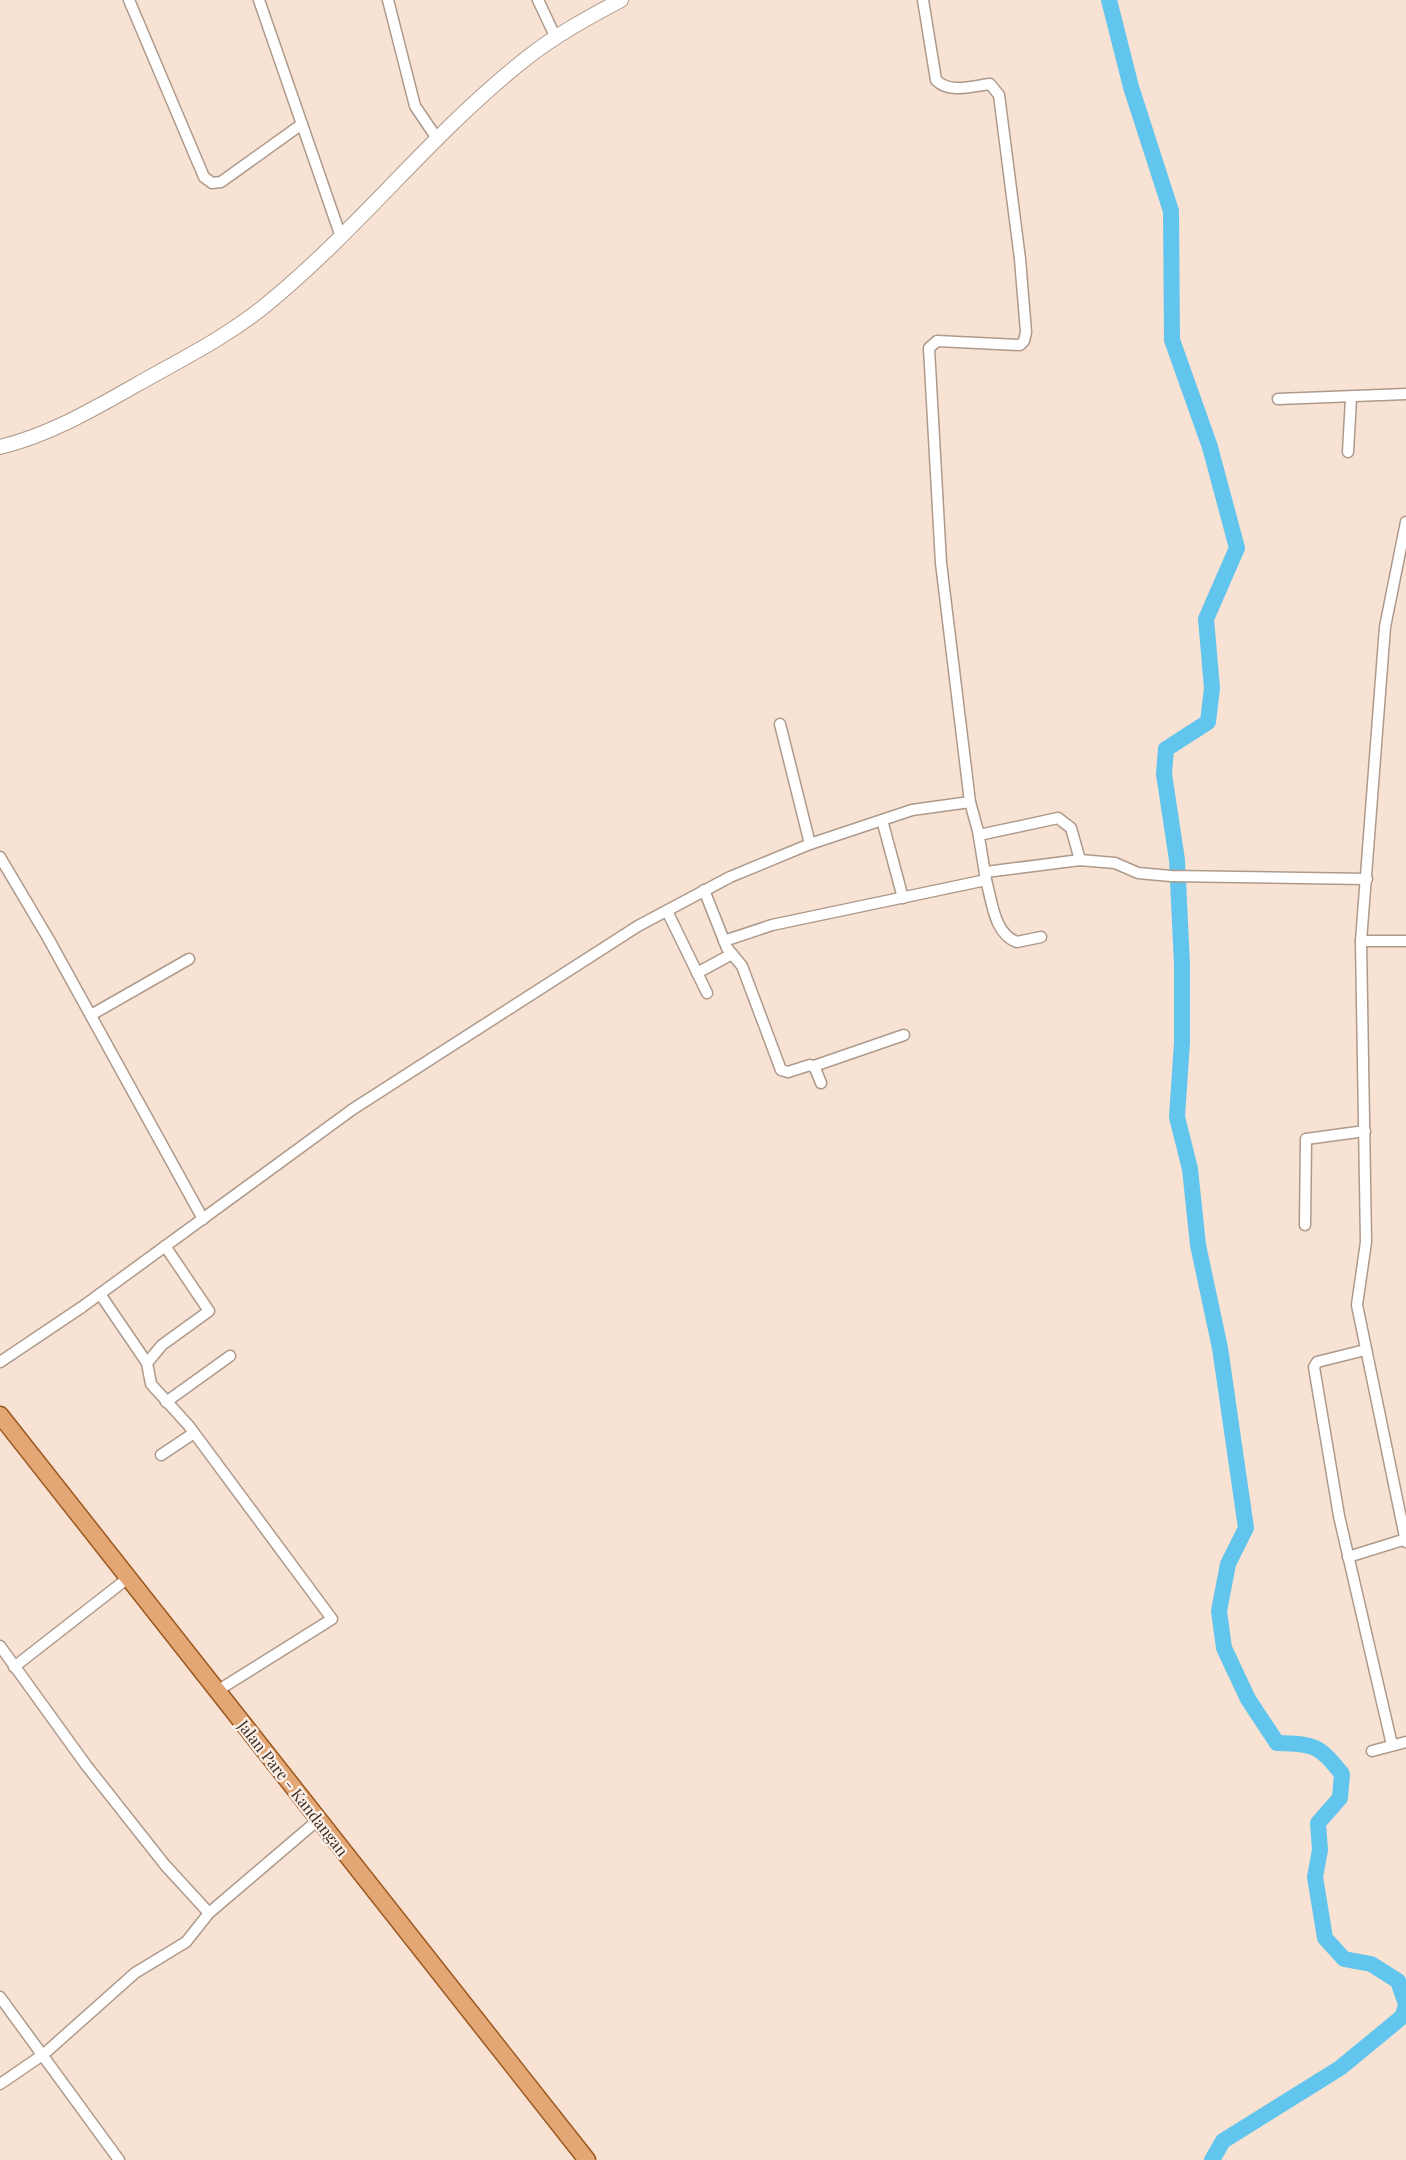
<svg xmlns="http://www.w3.org/2000/svg" width="1406" height="2160" font-family="'Playfair Display',serif">
  <style>
    .lines { fill: none; stroke-linecap: round; stroke-linejoin: round }
    .river { stroke: #62c5ed; stroke-width: 16 }
    .street-casing { stroke: #ae9a8b; stroke-width: 13 }
    .secondary-casing { stroke: #ae9a8b; stroke-width: 16 }
    .primary-casing { stroke: #9b581f; stroke-width: 19 }
    .street { stroke: #fff; stroke-width: 10 }
    .secondary { stroke: #fff; stroke-width: 14 }
    .primary { stroke: #e3a775; stroke-width: 16 }
    .labels { text-anchor: middle; stroke-width: 4.5; stroke-linejoin: round; paint-order: stroke }
    .street-label { font-size: 16px; fill: #38302a; stroke: #fff1e8 }
  </style>
  <rect width="100%" height="100%" fill="#f8e2d3"/>
  <g class="lines">
    <!-- river -->
    <g class="river">
      <path d="M 1109,0 L 1131,87 L 1171,211 L 1172,340 L 1210,447 L 1237,548 L 1206,619 L 1212,688 L 1208,722 L 1166,749 L 1164,774 L 1177,860 L 1182,964 L 1182,1042 L 1177,1117 L 1190,1169 L 1198,1245 L 1220,1348 L 1246,1528 L 1228,1564 L 1219,1611 L 1224,1648 L 1248,1699 L 1277,1743 C 1315,1744 1319,1745 1342,1774 L 1340,1798 L 1318,1823 L 1320,1850 L 1315,1877 L 1325,1938 L 1344,1959 L 1371,1964 L 1398,1981 L 1406,2004"/>
      <polyline points="1212,2160 1223,2141 1340,2068 1402,2017 1406,2006"/>
    </g>
    <defs>
      <g id="street">
        <polyline points="129,0 204,177 212,183 221,182 302,124"/>
        <polyline points="259,0 341,237"/>
        <polyline points="388,0 415,106 438,140"/>
        <polyline points="538,0 556,38"/>
        <polyline points="1278,399 1406,394"/>
        <polyline points="1348,452 1351,398"/>
        <polyline points="1406,522 1385,627 1361,941 1366,1242 1357,1305 1406,1542"/>
        <polyline points="780,724 810,844"/>
        <polyline points="882,820 903,898"/>
        <polyline points="979,835 1058,818 1071,828 1080,860"/>
        <polyline points="0,857 48,938 203,1219"/>
        <polyline points="986,872 1080,860 1115,863 1138,873 1171,876 1367,879"/>
        <path d="M 986,880 C 992,901 994,934 1017,942 L 1041,937"/>
        <polyline points="704,890 727,948 742,966 781,1070 788,1072 810,1065 815,1068 821,1083"/>
        <polyline points="667,911 707,993"/>
        <polyline points="724,941 772,925 986,880 978,831 970,802"/>
        <polyline points="1361,941 1406,941"/>
        <polyline points="697,973 732,954"/>
        <polyline points="91,1015 189,959"/>
        <polyline points="814,1066 904,1035"/>
        <polyline points="1305,1225 1306,1139 1365,1131"/>
        <polyline points="165,1246 209,1311 162,1345 147,1363 151,1384 189,1426 332,1619 217,1691"/>
        <polyline points="100,1294 147,1363"/>
        <polyline points="1365,1350 1317,1362 1314,1367 1339,1516 1392,1745"/>
        <path d="M 0,1362 L 82,1307 L 353,1109 L 638,926 L 730,877 L 810,844 L 912,810 L 970,802 L 941,563 L 929,348 L 937,341 L 1020,345 L 1024,341 L 1026,332 L 1020,259 L 999,95 L 990,84 C 973,86 949,94 936,80 L 923,0"/>
        <polyline points="166,1402 230,1356"/>
        <polyline points="161,1455 194,1433"/>
        <polyline points="1348,1557 1406,1539"/>
        <polyline points="0,1646 86,1765 165,1865 209,1913 318,1820"/>
        <polyline points="14,1667 128,1578"/>
        <polyline points="1372,1751 1406,1742"/>
        <polyline points="0,1997 119,2160"/>
        <polyline points="0,2084 44,2054 135,1973 186,1942 209,1913"/>
      </g>
      <path id="secondary" d="M 0,447 C 49,435 92,410 136,385 C 180,360 227,337 267,304 C 360,228 433,131 528,57 C 556,35 589,17 621,0"/>
      <polyline id="primary" points="0,1415 587,2160"/>
    </defs>
    <!-- street casing -->
    <use href="#street" class="street-casing"/>
    <!-- secondary casing -->
    <use href="#secondary" class="secondary-casing"/>
    <!-- primary casing -->
    <use href="#primary" class="primary-casing"/>
    <!-- street -->
    <use href="#street" class="street"/>
    <!-- secondary -->
    <use href="#secondary" class="secondary"/>
    <!-- primary -->
    <use href="#primary" class="primary"/>
  </g>
  <g class="labels">
    <!-- street labels -->
    <g class="street-label">
      <text transform="translate(293 1788) rotate(52)" y="6">Jalan Pare - Kandangan</text>
    </g>
  </g>
</svg>
